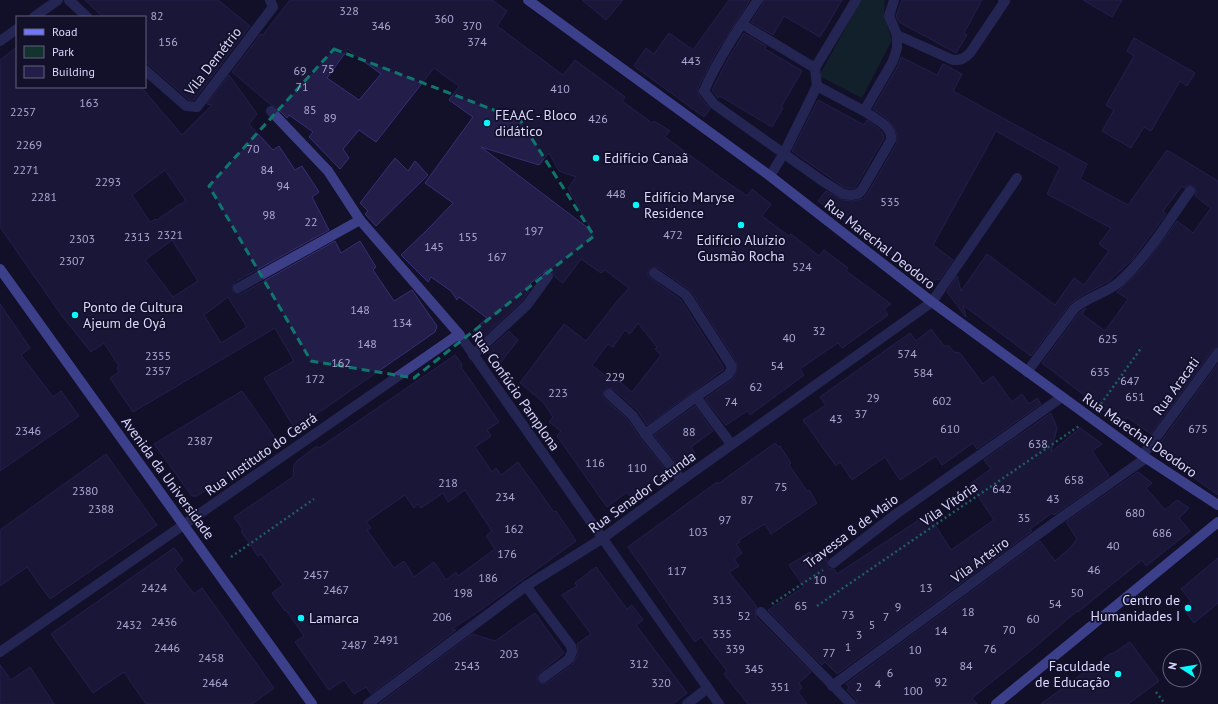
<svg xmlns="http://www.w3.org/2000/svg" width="1218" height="704" font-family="'PT Sans',sans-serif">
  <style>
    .green { fill: #13332f }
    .building { fill: #221d49; stroke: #372f75; fill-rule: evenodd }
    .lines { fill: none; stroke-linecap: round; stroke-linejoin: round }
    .path { stroke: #31baa7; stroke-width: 2.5; stroke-dasharray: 2 3; stroke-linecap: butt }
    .lane { stroke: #3c3f87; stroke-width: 10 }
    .street { stroke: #3c3f87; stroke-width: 10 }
    .secondary { stroke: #7078fe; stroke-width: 10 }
    .marked { fill: none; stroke: #0f766e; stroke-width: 3; stroke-dasharray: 8 5; stroke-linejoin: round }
    .poi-dot { fill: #06f7fc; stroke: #131029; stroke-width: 1.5 }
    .labels { text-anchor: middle; stroke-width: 3.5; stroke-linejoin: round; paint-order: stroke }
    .number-label { font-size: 12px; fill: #aca9d2 }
    .street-label { font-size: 14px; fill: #dad8ff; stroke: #131029 }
    .poi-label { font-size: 14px; fill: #dad8ff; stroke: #131029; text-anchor: start }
  </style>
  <rect width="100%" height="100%" fill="#131029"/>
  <!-- green -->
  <path class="green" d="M 861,0 L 885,0 C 882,13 888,27 892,40 L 862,98 L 819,76 Z"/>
  <!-- building -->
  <g class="building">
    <polygon points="85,0 218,0 250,26 194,100 189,100 145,61 145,17 103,17"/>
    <path d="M 290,0 L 492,0 L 507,11 L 497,26 L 563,75 L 575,60 L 625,97 L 622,101 L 652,123 L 654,121 L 670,131 L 665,137 L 721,178 L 747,196 L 752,189 L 763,198 L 771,204 L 762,216 L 789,236 L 791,234 L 819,256 L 824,250 L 848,268 L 846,271 L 891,304 L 884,309 L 888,315 L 842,348 L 838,343 L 820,355 L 800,369 L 804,375 L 750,415 L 747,411 L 726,425 L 705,399 L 733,379 L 737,370 L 736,361 L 691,291 L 658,268 L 651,267 L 648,272 L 648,276 L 681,300 L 724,368 L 723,370 L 647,425 L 638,411 L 613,389 L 607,388 L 604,390 L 603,396 L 604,398 L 628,420 L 640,438 L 668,473 L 632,499 L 627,492 L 607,507 L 557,436 L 561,431 L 549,422 L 553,417 L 543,402 L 520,383 L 564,324 L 586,341 L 618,300 L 629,288 L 605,270 L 601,273 L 581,259 L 563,283 L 554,276 L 552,271 L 546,270 L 525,288 L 529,291 L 522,301 L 480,340 L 473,331 L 487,318 L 459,297 L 457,300 L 451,291 L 431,277 L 428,282 L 401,255 L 429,228 L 453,203 L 425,183 L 473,117 L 449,100 L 459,86 L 434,68 L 376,142 L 359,130 L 343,149 L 349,158 L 340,169 L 309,137 L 313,132 L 289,115 L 287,118 L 276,107 L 271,105 L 232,72 L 261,34 L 262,36 ZM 348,49 L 351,52 L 381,74 L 359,100 L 327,78 ZM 481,147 L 539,165 L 549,153 L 559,171 L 576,177 L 568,188 L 592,231 ZM 638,323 L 657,347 L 655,349 L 661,355 L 632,392 L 617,380 L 614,383 L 592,365 L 608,344 L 613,347 L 625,330 L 630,334 Z"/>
    <polygon points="582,0 623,0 606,20"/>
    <polygon points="729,0 750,0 716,53 698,88 699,95 710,109 704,117 634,66 646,48 654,54 669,33 693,50"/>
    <polygon points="764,0 842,0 820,37 784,16 773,35 751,22 763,4"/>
    <polygon points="902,0 982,0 964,33 967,35 956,53 899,22 896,16"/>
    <polygon points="1083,0 1122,0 1112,17"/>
    <polygon points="744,33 766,46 765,49 802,71 781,107 783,108 772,127 720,96 718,98 712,90 728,59"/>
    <polygon points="1134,38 1195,73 1187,86 1180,81 1151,131 1144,127 1131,148 1102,131 1114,110 1106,105 1134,56 1127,51"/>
    <path d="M 17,47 L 17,87 L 141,87 L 182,135 L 212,105 L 207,104 L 229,75 L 257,114 L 249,124 L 273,150 L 279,146 L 295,170 L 302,166 L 319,192 L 312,197 L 329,230 L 235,282 L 232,288 L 233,291 L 238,294 L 241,294 L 335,241 L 341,253 L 360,241 L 376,267 L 373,270 L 394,301 L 412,290 L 437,326 L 435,332 L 295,429 L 264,378 L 294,361 L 275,328 L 133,412 L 110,378 L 119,372 L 117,368 L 119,366 L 104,343 L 91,352 L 62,316 L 0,227 L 0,60 ZM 165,170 L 186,201 L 177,206 L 157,220 L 156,219 L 150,222 L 132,195 ZM 172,240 L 198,281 L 173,297 L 145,260 ZM 228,297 L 247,327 L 221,343 L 204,315 Z"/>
    <polygon points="901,57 937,75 943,64 962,74 953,91 1087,164 1080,179 1128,205 1167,150 1218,181 1218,347 1213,349 1151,434 1127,417 1122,424 1042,363 1079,313 1086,308 1082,314 1105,331 1128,299 1117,292 1143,267 1177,221 1193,233 1211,208 1195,196 1196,191 1194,186 1188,185 1184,188 1182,186 1163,211 1166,214 1133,259 1109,281 1081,296 1070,304 1031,356 963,305 966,317 947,292 957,276 961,291 987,254 1055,305 1074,278 1084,285 1109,251 1099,244 1111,228 1047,194 1060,167 996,131 933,245 953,260 939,280 937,279 931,283 818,201 826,191 842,200 852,201 863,199 868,193 897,143 897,135 894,127 886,118 873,109 899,64"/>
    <polygon points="818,100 864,125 867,120 878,128 883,134 884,138 855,188 845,188 792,151"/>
    <polygon points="395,158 408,171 415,161 428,175 376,226 365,214 368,211 360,203"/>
    <polygon points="0,304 30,348 21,355 53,397 61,391 79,416 0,471"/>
    <polygon points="931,329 944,346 949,346 954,352 960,353 983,384 993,376 1012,402 1022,394 1029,404 1037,398 1041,404 977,449 973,443 942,465 936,456 900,480 885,457 852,480 840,462 836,466 803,420 826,405 820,397 910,333 916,341"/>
    <polygon points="509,331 518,340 498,366 487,351"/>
    <path d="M 455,355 L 462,364 L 461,367 L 499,422 L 487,430 L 491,436 L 475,447 L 492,472 L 496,468 L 501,475 L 518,462 L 554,512 L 556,511 L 576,541 L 482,609 L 452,629 L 456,630 L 371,694 L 366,687 L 354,694 L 344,680 L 329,690 L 295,642 L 304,636 L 286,610 L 285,611 L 272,593 L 283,585 L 261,554 L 258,556 L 241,531 L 243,530 L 234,517 L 293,477 L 294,465 L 297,461 L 317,446 L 319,448 ZM 465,490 L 492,531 L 486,536 L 495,549 L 458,576 L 456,572 L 446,580 L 434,562 L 414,577 L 404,561 L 394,568 L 367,530 L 371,528 L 366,522 L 405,495 L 414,508 L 418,504 L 421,508 L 443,493 L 448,502 Z"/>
    <polygon points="1218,364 1218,495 1155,450"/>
    <polygon points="242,391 277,441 197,496 192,496 154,444"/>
    <polygon points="695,406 713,431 691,447 695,453 679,466 654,435"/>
    <polygon points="1051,413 1057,428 1051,452 1080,428 1102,444 1092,451 1109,476 1054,515 1052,513 1030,529 1032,531 837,674 825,662 822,665 768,610 804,587 789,565 810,552 817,562 825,557 827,560 828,567 830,569 834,569 837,574 928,514 951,550 994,520 970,484 991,469 984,460"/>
    <polygon points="775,443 779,447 780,446 791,463 789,465 807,491 809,490 817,503 771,534 765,524 739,540 740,542 736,544 742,553 734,559 739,566 729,572 757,607 755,611 756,617 811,672 799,683 802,688 798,692 807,704 748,704 724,674 727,671 701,637 695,642 628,547 717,482 718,484"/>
    <polygon points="106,454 157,525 50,599 27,567 0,586 0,530"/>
    <polygon points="1138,472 1152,483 1146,488 1165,510 1177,500 1189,508 1179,518 1190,531 1146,566 1142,560 1078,612 1077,611 1035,647 972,698 977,704 857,704 856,699 847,690 849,687 846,684 1040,541 1055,561 1070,548 1077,539 1066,522"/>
    <polygon points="174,548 183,560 175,569 194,594 202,588 274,688 252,704 146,704 124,672 93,693 51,634"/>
    <polygon points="1218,558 1218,603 1194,623 1183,608 1191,601 1181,589"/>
    <polygon points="596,567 627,609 632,605 643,620 636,625 687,693 673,704 379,704 472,634 495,641 535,613 564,653 537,675 537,679 538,682 543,684 547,683 573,664 578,654 577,644 591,634 562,595 577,586 575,583"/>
    <polygon points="1130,642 1159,681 1128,704 1041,704 1111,653 1112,654"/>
    <polygon points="0,665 11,680 30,667 54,704 0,704"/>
  </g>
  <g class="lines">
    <!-- path -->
    <g class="path">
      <polyline points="1098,408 1142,347"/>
      <polyline points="231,557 314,499"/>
      <polyline points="772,604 823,570"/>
      <polyline points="817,606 1079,426"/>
      <polyline points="1156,692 1165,704"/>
    </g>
    <!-- lane -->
    <g class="lane">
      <polyline points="197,107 273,7 270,0"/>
      <polyline points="654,273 686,295 731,365 731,370 728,375 696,397"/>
      <polyline points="932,302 1017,178"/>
      <polyline points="473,355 527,305 548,276"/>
      <polyline points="645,434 682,480"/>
      <polyline points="1143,455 1218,353"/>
    </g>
    <!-- street -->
    <g class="street">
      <polyline points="69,0 87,17"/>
      <path d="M 758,0 C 738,29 718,59 704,91 L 714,104 L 821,180 L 843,194 L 851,195 L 858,194 L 862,190 L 891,140 C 893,126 874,118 864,111"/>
      <polyline points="34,17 58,0"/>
      <polyline points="742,24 815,68"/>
      <path d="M 897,35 L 953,60 C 961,60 964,59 970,53 L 1005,1 L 1003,0"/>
      <polyline points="0,41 17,29"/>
      <polyline points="145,70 186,106 197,107"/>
      <polyline points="817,86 815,68 856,0"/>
      <polyline points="271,111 328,171 360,220 459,334 719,704"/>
      <polyline points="770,176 784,153 817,86 864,111 893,61 897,48 897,35 889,16 894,0"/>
      <polyline points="238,288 360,220"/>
      <path d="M 1027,372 L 1074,309 C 1086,297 1105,294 1118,283 C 1145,260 1169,220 1190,191"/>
      <polyline points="609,394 633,416 645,434 696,397 731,444"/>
      <polyline points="833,563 896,514 1062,397"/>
      <polyline points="526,586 571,646 572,652 569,659 543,678"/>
      <polyline points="761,612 851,704"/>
      <polyline points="0,652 459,334"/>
      <polyline points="832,686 1055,522 1146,458"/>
      <polyline points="368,704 526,586 603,538 682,480 932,302"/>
      <polyline points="687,704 708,688"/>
    </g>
    <!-- secondary -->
    <g class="secondary">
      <polyline points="528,0 770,176 932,302 1146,458 1218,505"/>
      <polyline points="0,269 312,704"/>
      <polyline points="996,704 1218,522"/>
    </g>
  </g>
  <!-- marked area -->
  <path d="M0 0H1218V704H0ZM 334,49 L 520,120 L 594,236 L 414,378 L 311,361 L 209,186 Z" fill="#131029" fill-opacity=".55" fill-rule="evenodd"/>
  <path class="marked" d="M 334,49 L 520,120 L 594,236 L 414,378 L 311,361 L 209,186 Z"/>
  <!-- markers -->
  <g class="poi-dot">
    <circle cx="487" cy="123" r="4"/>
    <circle cx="596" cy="158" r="4"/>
    <circle cx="636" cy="205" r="4"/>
    <circle cx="741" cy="225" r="4"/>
    <circle cx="75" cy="315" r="4"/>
    <circle cx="1188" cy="608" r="4"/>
    <circle cx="301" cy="618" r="4"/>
    <circle cx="1118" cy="674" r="4"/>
  </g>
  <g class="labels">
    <!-- number labels -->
    <g class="number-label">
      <text x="349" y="15">328</text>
      <text x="157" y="20">82</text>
      <text x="444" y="23">360</text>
      <text x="381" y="30">346</text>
      <text x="472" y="30">370</text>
      <text x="168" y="46">156</text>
      <text x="477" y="46">374</text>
      <text x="691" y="65">443</text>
      <text x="328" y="73">75</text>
      <text x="300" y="75">69</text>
      <text x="302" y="91">71</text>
      <text x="560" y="93">410</text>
      <text x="89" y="107">163</text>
      <text x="310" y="114">85</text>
      <text x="23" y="116">2257</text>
      <text x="330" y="122">89</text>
      <text x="598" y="123">426</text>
      <text x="29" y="149">2269</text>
      <text x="253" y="153">70</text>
      <text x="26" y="174">2271</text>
      <text x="267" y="174">84</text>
      <text x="108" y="186">2293</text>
      <text x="283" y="190">94</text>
      <text x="616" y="198">448</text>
      <text x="44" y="201">2281</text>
      <text x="890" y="206">535</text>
      <text x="269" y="219">98</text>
      <text x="311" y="226">22</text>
      <text x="534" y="235">197</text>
      <text x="170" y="239">2321</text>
      <text x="673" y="239">472</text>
      <text x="137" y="241">2313</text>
      <text x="468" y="241">155</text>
      <text x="82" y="243">2303</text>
      <text x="434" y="251">145</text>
      <text x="497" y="261">167</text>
      <text x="72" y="265">2307</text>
      <text x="802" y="271">524</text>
      <text x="360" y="314">148</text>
      <text x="402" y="327">134</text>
      <text x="819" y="335">32</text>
      <text x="789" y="342">40</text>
      <text x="1108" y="343">625</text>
      <text x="367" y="348">148</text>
      <text x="907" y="358">574</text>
      <text x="158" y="360">2355</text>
      <text x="341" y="367">162</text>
      <text x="777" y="370">54</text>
      <text x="158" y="375">2357</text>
      <text x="1100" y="376">635</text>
      <text x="923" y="377">584</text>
      <text x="615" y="381">229</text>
      <text x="315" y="383">172</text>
      <text x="1130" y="385">647</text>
      <text x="756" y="391">62</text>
      <text x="558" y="397">223</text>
      <text x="1135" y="401">651</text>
      <text x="873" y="402">29</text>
      <text x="942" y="405">602</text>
      <text x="731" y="406">74</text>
      <text x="861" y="418">37</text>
      <text x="836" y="423">43</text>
      <text x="950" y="433">610</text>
      <text x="1198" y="433">675</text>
      <text x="28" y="435">2346</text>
      <text x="689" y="436">88</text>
      <text x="200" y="445">2387</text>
      <text x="1038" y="448">638</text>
      <text x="595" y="467">116</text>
      <text x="637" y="472">110</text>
      <text x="1074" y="484">658</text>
      <text x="448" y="487">218</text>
      <text x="781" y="491">75</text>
      <text x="1002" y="493">642</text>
      <text x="85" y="495">2380</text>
      <text x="505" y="501">234</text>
      <text x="1053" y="503">43</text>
      <text x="747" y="504">87</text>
      <text x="101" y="513">2388</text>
      <text x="1135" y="517">680</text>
      <text x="1024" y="522">35</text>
      <text x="725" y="524">97</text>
      <text x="514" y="533">162</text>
      <text x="698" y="536">103</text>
      <text x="1162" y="537">686</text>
      <text x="1113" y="550">40</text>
      <text x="507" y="558">176</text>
      <text x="1094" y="574">46</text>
      <text x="677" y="575">117</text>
      <text x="316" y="579">2457</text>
      <text x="488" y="582">186</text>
      <text x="820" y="584">10</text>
      <text x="154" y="592">2424</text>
      <text x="926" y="592">13</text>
      <text x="336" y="594">2467</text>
      <text x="463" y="597">198</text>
      <text x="1077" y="597">50</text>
      <text x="722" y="604">313</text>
      <text x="1055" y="608">54</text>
      <text x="801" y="610">65</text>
      <text x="898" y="611">9</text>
      <text x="968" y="616">18</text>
      <text x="848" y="619">73</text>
      <text x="744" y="620">52</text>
      <text x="442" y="621">206</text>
      <text x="886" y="621">7</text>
      <text x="1033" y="623">60</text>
      <text x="164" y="626">2436</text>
      <text x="129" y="629">2432</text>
      <text x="872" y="629">5</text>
      <text x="1009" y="634">70</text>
      <text x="941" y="635">14</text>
      <text x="722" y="638">335</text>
      <text x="859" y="639">3</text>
      <text x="386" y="644">2491</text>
      <text x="354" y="649">2487</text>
      <text x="848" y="651">1</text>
      <text x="167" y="652">2446</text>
      <text x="735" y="653">339</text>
      <text x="990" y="653">76</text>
      <text x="915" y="654">10</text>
      <text x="829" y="657">77</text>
      <text x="509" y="658">203</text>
      <text x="211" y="662">2458</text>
      <text x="639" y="668">312</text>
      <text x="467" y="670">2543</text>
      <text x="966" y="670">84</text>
      <text x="754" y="673">345</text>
      <text x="890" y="677">6</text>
      <text x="941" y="686">92</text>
      <text x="215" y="687">2464</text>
      <text x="661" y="687">320</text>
      <text x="878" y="688">4</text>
      <text x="780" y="691">351</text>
      <text x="859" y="691">2</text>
      <text x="913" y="695">100</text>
    </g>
    <!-- street labels -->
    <g class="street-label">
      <text transform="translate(213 61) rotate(-52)" y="5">Vila Demétrio</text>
      <text transform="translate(880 244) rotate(38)" y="5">Rua Marechal Deodoro</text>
      <text transform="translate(1176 386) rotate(-54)" y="5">Rua Aracati</text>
      <text transform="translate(516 391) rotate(55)" y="5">Rua Confúcio Pamplona</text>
      <text transform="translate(1140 435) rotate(35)" y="5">Rua Marechal Deodoro</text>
      <text transform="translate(261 454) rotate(-35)" y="5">Rua Instituto do Ceará</text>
      <text transform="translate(168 478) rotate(54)" y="5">Avenida da Universidade</text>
      <text transform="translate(642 492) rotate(-36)" y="5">Rua Senador Catunda</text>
      <text transform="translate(949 504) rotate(-35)" y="5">Vila Vitória</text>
      <text transform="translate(851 531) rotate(-37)" y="5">Travessa 8 de Maio</text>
      <text transform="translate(980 560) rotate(-36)" y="5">Vila Arteiro</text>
    </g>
    <!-- poi labels -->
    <g class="poi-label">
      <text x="495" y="120">FEAAC - Bloco<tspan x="495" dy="16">didático</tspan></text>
      <text x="604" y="163">Edifício Canaã</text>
      <text x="644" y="202">Edifício Maryse<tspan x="644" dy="16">Residence</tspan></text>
      <text x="741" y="245" text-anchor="middle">Edifício Aluízio<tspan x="741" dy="16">Gusmão Rocha</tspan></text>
      <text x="83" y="312">Ponto de Cultura<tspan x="83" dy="16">Ajeum de Oyá</tspan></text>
      <text x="1180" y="605" text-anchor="end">Centro de<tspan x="1180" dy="16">Humanidades I</tspan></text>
      <text x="309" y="623">Lamarca</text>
      <text x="1110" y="671" text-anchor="end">Faculdade<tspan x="1110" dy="16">de Educação</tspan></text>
    </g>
  </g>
  <!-- legend -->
  <rect x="16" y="16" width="130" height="72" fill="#131029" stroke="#63607f"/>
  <rect x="24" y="29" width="20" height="6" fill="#7078fe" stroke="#63607f"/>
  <text x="52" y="36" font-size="12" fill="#dad8ff">Road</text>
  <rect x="24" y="46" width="20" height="12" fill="#13332f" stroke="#63607f"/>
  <text x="52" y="56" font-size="12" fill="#dad8ff">Park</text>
  <rect x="24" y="66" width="20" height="12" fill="#221d49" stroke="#63607f"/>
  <text x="52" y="76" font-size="12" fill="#dad8ff">Building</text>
  <!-- north arrow -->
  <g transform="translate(1182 668) rotate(282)"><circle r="19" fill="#131029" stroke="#63607f"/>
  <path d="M0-3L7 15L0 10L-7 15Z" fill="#06f7fc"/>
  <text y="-6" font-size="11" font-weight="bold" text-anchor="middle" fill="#dad8ff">N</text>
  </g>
</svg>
